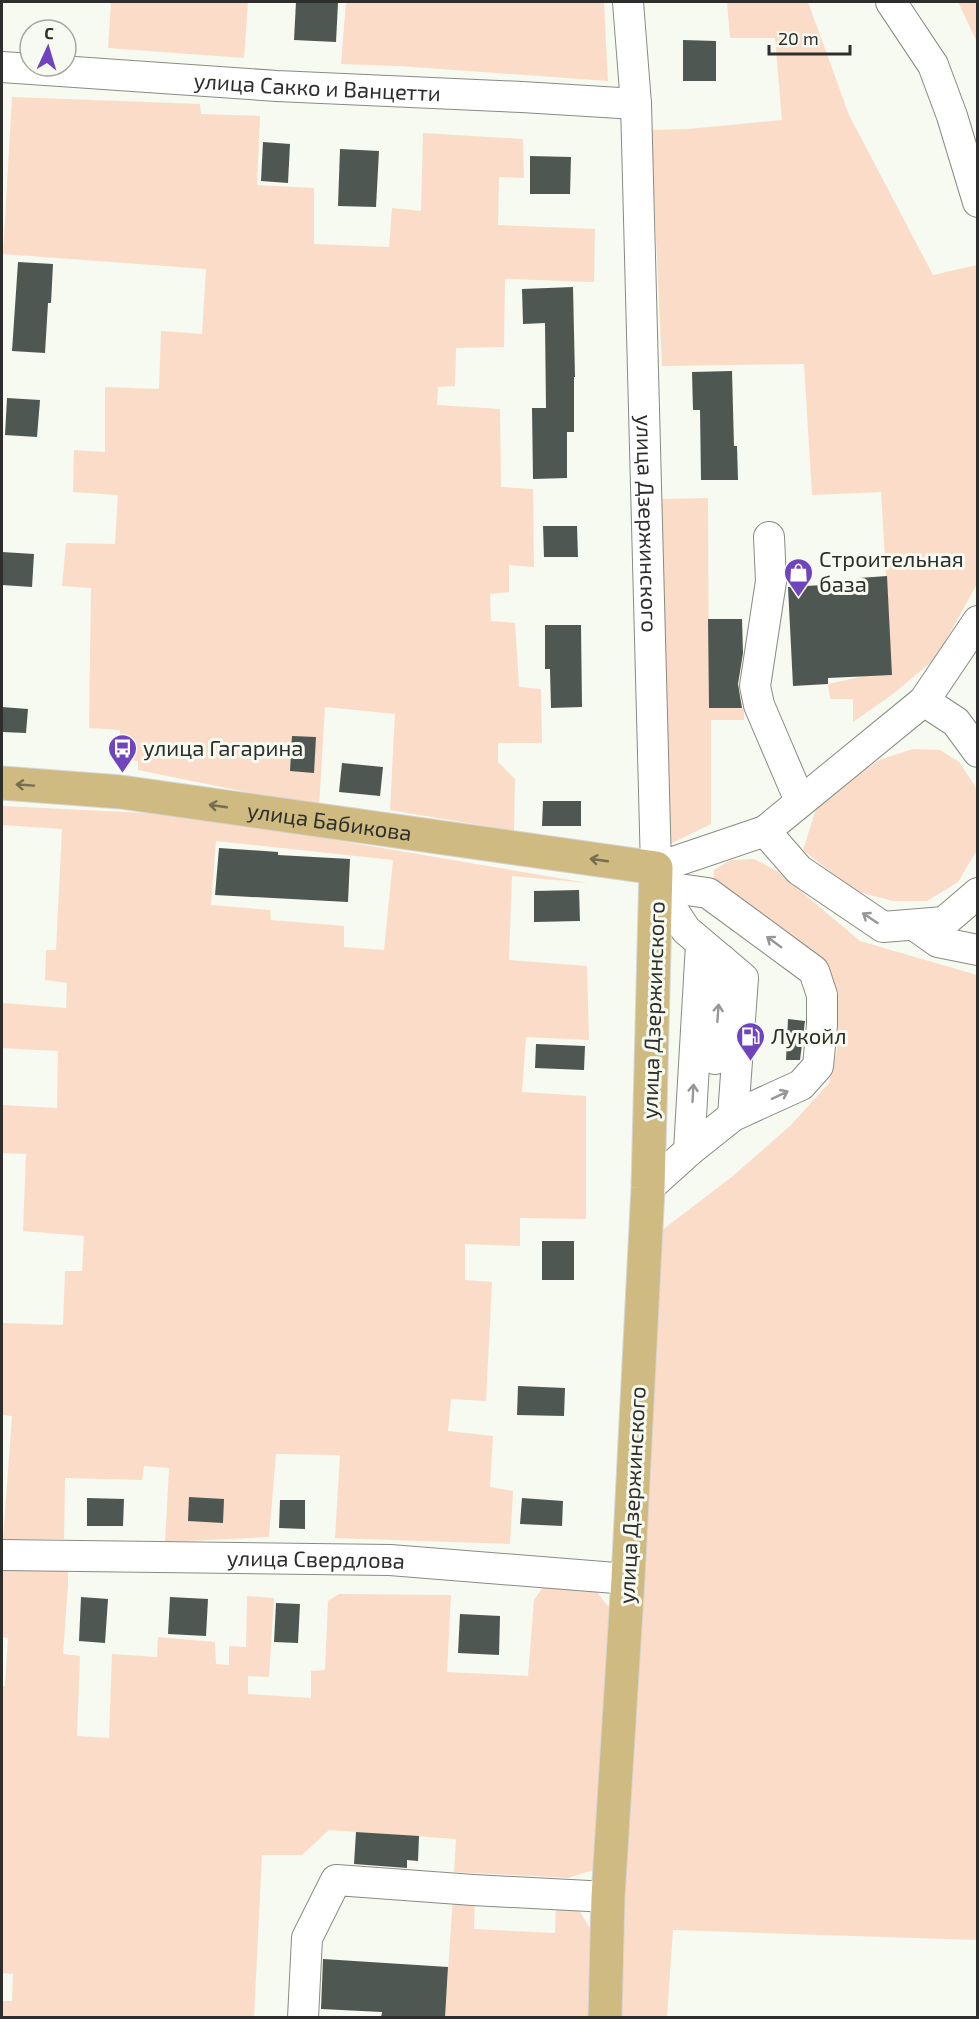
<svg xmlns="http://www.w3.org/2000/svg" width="979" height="2019" font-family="'Exo 2',sans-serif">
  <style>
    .green { fill: #fbdcc8; fill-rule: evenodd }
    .building { fill: #4f5752 }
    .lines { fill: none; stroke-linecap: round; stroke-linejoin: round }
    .minor-casing { stroke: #888b83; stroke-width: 32 }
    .major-casing { stroke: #d5d5d5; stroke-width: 35 }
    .minor { stroke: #fff; stroke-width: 30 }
    .major { stroke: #cfbb82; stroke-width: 33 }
    .oneway { stroke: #766e53 }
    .oneway2 { stroke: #969796 }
    .labels { text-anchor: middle; stroke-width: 6; stroke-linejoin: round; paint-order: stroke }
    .street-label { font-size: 22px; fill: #2e2f2c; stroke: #f6faf0 }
    .poi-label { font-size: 22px; fill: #2e2f2c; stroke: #f6faf0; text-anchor: start }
  </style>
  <rect width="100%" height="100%" fill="#f6faf0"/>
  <!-- green -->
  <g class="green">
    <polygon points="111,2 248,2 244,58 108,48"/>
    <polygon points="346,2 604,2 608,81 399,66 341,64"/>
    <polygon points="727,2 808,2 849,115 933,275 977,265 977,584 936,658 893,694 853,722 853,699 830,699 828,684 864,676 892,675 881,492 812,495 804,364 662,366 651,130 687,129 782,120 775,38 730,38"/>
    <polygon points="958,2 977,2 977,42"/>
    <polygon points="12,97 200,104 201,114 260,116 257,185 314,188 314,244 389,247 392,208 421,211 423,133 523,139 524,178 499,177 498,225 595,229 594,282 505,279 504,347 456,348 455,386 438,387 437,405 500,409 501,487 533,489 534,567 509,565 509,592 490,594 491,621 515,623 519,687 541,689 542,743 498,743 498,762 515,779 514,831 390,810 395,714 325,707 319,807 138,770 138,761 119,759 120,730 89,728 91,588 62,586 66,543 115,544 118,495 73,492 74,450 105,452 105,387 159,389 161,331 202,334 206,269 3,254"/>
    <polygon points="708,498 709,708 744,708 744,720 711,720 711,824 670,844 662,499"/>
    <polygon points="913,749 940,750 959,762 975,786 978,798 977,850 958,882 927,901 893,901 855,891 803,850 816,809 846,783 879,760"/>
    <path d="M 2,806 L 187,815 L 588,883 L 512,876 L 509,960 L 587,966 L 589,1040 L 526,1037 L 522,1092 L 586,1096 L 586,1219 L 520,1218 L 520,1246 L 465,1244 L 465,1280 L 492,1282 L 486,1401 L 451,1399 L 448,1431 L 493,1436 L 490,1487 L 513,1491 L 510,1544 L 335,1538 L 340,1455 L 276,1454 L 269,1537 L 165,1542 L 169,1468 L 144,1466 L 142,1480 L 65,1478 L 64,1539 L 3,1539 L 12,1416 L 2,1415 L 2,1323 L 63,1325 L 65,1271 L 82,1271 L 84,1236 L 23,1231 L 26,1154 L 2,1153 L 2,1105 L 57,1108 L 58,1051 L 2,1048 L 2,1003 L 66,1008 L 67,983 L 45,980 L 46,950 L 56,950 L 62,829 L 2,825 ZM 216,841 L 393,860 L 384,950 L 344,947 L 344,926 L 271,920 L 270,910 L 211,905 Z"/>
    <polygon points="754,859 777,871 860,941 977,975 977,1940 673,1930 667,2017 618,2018 622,1898 661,1231 733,1176 791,1125 829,1083 837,1050 835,987 821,965 713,885 714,870 731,860"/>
    <polygon points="2,1567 68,1567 68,1586 63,1654 80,1656 77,1736 109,1738 112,1654 157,1657 158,1637 215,1642 216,1664 229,1665 229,1646 246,1647 247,1596 274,1598 269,1677 248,1676 248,1694 311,1698 311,1671 325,1670 328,1601 339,1594 451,1595 447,1672 528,1676 534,1600 543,1587 597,1592 611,1610 596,1869 568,1878 454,1872 456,1839 329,1830 302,1855 262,1855 254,2017 2,2018 2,2001 12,2001 13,1974 2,1973 2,1686 5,1686 8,1638 2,1637"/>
    <polygon points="453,1897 475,1898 474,1929 555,1933 556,1903 577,1907 597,1939 595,2017 445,2016"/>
  </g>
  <!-- building -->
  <g class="building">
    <polygon points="296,2 338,3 336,42 294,40"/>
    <polygon points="683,40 716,41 716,81 683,81"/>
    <polygon points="263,142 290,144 288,183 261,181"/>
    <polygon points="340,149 379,151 376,207 338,206"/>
    <polygon points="530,156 571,157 570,194 530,194"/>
    <polygon points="18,262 53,264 51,303 48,303 45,353 12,351"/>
    <polygon points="573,287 575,377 574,377 574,432 567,432 567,478 533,479 532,408 546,408 545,323 523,324 522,289"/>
    <polygon points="732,371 734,446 737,446 738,480 701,480 700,410 693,410 692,372"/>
    <polygon points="7,398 40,400 37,437 5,435"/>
    <polygon points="543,526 577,526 578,557 544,557"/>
    <polygon points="2,552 34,554 32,587 2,585"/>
    <polygon points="887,576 892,675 828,678 828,684 793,686 788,587 859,583 859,578"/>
    <polygon points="708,619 742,619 743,653 738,684 742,708 709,708"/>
    <polygon points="545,625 581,625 582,707 551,708 550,669 545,669"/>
    <polygon points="2,707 28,709 26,733 2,732"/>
    <polygon points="292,736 316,737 314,773 290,771"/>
    <polygon points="342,763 383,767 380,796 339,792"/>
    <polygon points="543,801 581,801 581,826 542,826"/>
    <polygon points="219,848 278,852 278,855 350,859 348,902 215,895"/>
    <polygon points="579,890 580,921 534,922 534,891"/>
    <polygon points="788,1019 805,1021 800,1060 786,1060"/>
    <polygon points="536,1044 585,1046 584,1070 535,1068"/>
    <rect x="542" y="1241" width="32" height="39"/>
    <polygon points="518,1386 565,1388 564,1416 517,1415"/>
    <polygon points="189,1497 224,1499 223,1523 188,1521"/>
    <polygon points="87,1498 124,1499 123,1526 87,1526"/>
    <polygon points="522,1498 563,1501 562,1526 520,1524"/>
    <polygon points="280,1500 305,1500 305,1529 279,1528"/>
    <polygon points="81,1597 108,1599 105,1643 79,1641"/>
    <polygon points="170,1597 208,1599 206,1636 168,1634"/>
    <polygon points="276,1603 300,1604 298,1643 274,1642"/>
    <polygon points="460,1614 500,1616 499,1655 458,1653"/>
    <polygon points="356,1832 419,1836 418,1861 407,1860 407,1868 354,1864"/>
    <polygon points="323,1959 448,1967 445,2018 381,2018 382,2012 321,2009"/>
  </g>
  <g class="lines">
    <defs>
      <g id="minor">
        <path id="s1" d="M 628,2 L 636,104 L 656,868 L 765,831 L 924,701 L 978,621"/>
        <polyline points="891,2 933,65 952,116 978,202"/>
        <path id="s2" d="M 2,67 L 277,86 L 522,97 L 636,104"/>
        <polyline points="769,537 771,581 755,686 759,705 800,801"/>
        <polyline points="924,701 956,722 978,752"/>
        <polyline points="765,831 799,870 883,927 944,922 978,893"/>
        <polyline points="657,886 686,930 743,978 733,1116"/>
        <polyline points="914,925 938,942 978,950"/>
        <polyline points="715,1059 722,960"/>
        <polyline points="689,1151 701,944"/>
        <polyline points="648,1188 689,1151 733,1116 801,1085 818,1066 822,1025 822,995 814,971 708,893 657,886"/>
        <path id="s3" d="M 2,1555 L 390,1560 L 628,1579"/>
        <polyline points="303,2018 307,1938 336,1880 473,1890 608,1897"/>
      </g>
      <g id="major">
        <path id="s4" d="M 2,783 L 121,792 L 656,868 L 648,1188 L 628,1579 L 608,1897 L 605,2018"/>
      </g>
    </defs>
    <!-- minor casing -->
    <use href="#minor" class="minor-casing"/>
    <!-- major casing -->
    <use href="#major" class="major-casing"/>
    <!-- minor -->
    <use href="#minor" class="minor"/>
    <!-- major -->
    <use href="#major" class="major"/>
  </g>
  <!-- one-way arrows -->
  <defs><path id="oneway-shaft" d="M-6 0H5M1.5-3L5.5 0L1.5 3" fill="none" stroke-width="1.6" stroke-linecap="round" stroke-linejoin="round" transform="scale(1.5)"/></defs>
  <g class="oneway">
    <use href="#oneway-shaft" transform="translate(25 785) rotate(-176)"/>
    <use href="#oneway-shaft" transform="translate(218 806) rotate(-172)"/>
    <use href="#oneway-shaft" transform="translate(599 860) rotate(-172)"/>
  </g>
  <g class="oneway2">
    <use href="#oneway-shaft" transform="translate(870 918) rotate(-146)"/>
    <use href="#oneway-shaft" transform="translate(774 942) rotate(-144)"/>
    <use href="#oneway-shaft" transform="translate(718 1013) rotate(-86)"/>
    <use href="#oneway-shaft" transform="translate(693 1093) rotate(-87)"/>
    <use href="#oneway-shaft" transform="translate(780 1095) rotate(-25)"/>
  </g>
  <!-- icons -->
  <defs>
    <symbol id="shop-pin" viewBox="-11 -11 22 30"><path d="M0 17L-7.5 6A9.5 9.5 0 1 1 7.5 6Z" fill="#6f44bc" stroke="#f6faf0"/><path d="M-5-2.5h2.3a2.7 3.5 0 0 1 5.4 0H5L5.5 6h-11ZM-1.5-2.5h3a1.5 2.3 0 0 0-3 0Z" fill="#fff"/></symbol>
    <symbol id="bus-pin" viewBox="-11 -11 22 30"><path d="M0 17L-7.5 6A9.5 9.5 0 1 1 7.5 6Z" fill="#6f44bc" stroke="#f6faf0"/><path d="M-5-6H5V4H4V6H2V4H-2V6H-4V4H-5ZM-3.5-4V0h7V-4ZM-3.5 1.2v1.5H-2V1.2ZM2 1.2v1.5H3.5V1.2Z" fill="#fff"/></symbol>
    <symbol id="fuel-pin" viewBox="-11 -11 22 30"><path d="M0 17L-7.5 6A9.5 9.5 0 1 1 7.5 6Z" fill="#6f44bc" stroke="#f6faf0"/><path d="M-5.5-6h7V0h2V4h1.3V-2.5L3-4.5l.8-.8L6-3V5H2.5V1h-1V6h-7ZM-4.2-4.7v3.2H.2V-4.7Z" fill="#fff"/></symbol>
  </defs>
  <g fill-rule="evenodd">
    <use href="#shop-pin" x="782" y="556" width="33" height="45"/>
    <use href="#bus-pin" x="106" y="732" width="33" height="45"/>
    <use href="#fuel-pin" x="734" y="1020" width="33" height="45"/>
  </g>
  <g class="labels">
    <!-- street labels -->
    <g class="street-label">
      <text dy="8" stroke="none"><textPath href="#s2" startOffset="316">улица Сакко и Ванцетти</textPath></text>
      <text dy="8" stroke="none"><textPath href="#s1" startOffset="522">улица Дзержинского</textPath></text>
      <text dy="8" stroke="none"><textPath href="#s4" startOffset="330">улица Бабикова</textPath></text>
      <text transform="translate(653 1010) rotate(-88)" y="8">улица Дзержинского</text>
      <text transform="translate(632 1495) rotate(-87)" y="8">улица Дзержинского</text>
      <text dy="8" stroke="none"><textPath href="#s3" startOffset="314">улица Свердлова</textPath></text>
    </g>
    <!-- poi labels -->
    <g class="poi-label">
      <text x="819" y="567">Строительная<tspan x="819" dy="25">база</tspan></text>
      <text x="143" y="756">улица Гагарина</text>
      <text x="771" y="1044">Лукойл</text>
    </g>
  </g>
  <!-- border -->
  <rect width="979" height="2019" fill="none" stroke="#2e2f2c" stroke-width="6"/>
  <!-- north arrow -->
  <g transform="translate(48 48) rotate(4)"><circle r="28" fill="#f6faf0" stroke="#a6a9a2" stroke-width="1.5"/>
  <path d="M0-4.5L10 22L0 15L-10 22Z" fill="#6f44bc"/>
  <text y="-9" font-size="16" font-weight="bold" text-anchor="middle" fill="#2e2f2c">С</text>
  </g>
  <!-- scale -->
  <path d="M769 45v9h81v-9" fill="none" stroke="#2e2f2c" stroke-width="3"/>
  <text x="778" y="45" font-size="18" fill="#2e2f2c" stroke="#f6faf0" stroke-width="4.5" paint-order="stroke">20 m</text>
</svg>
